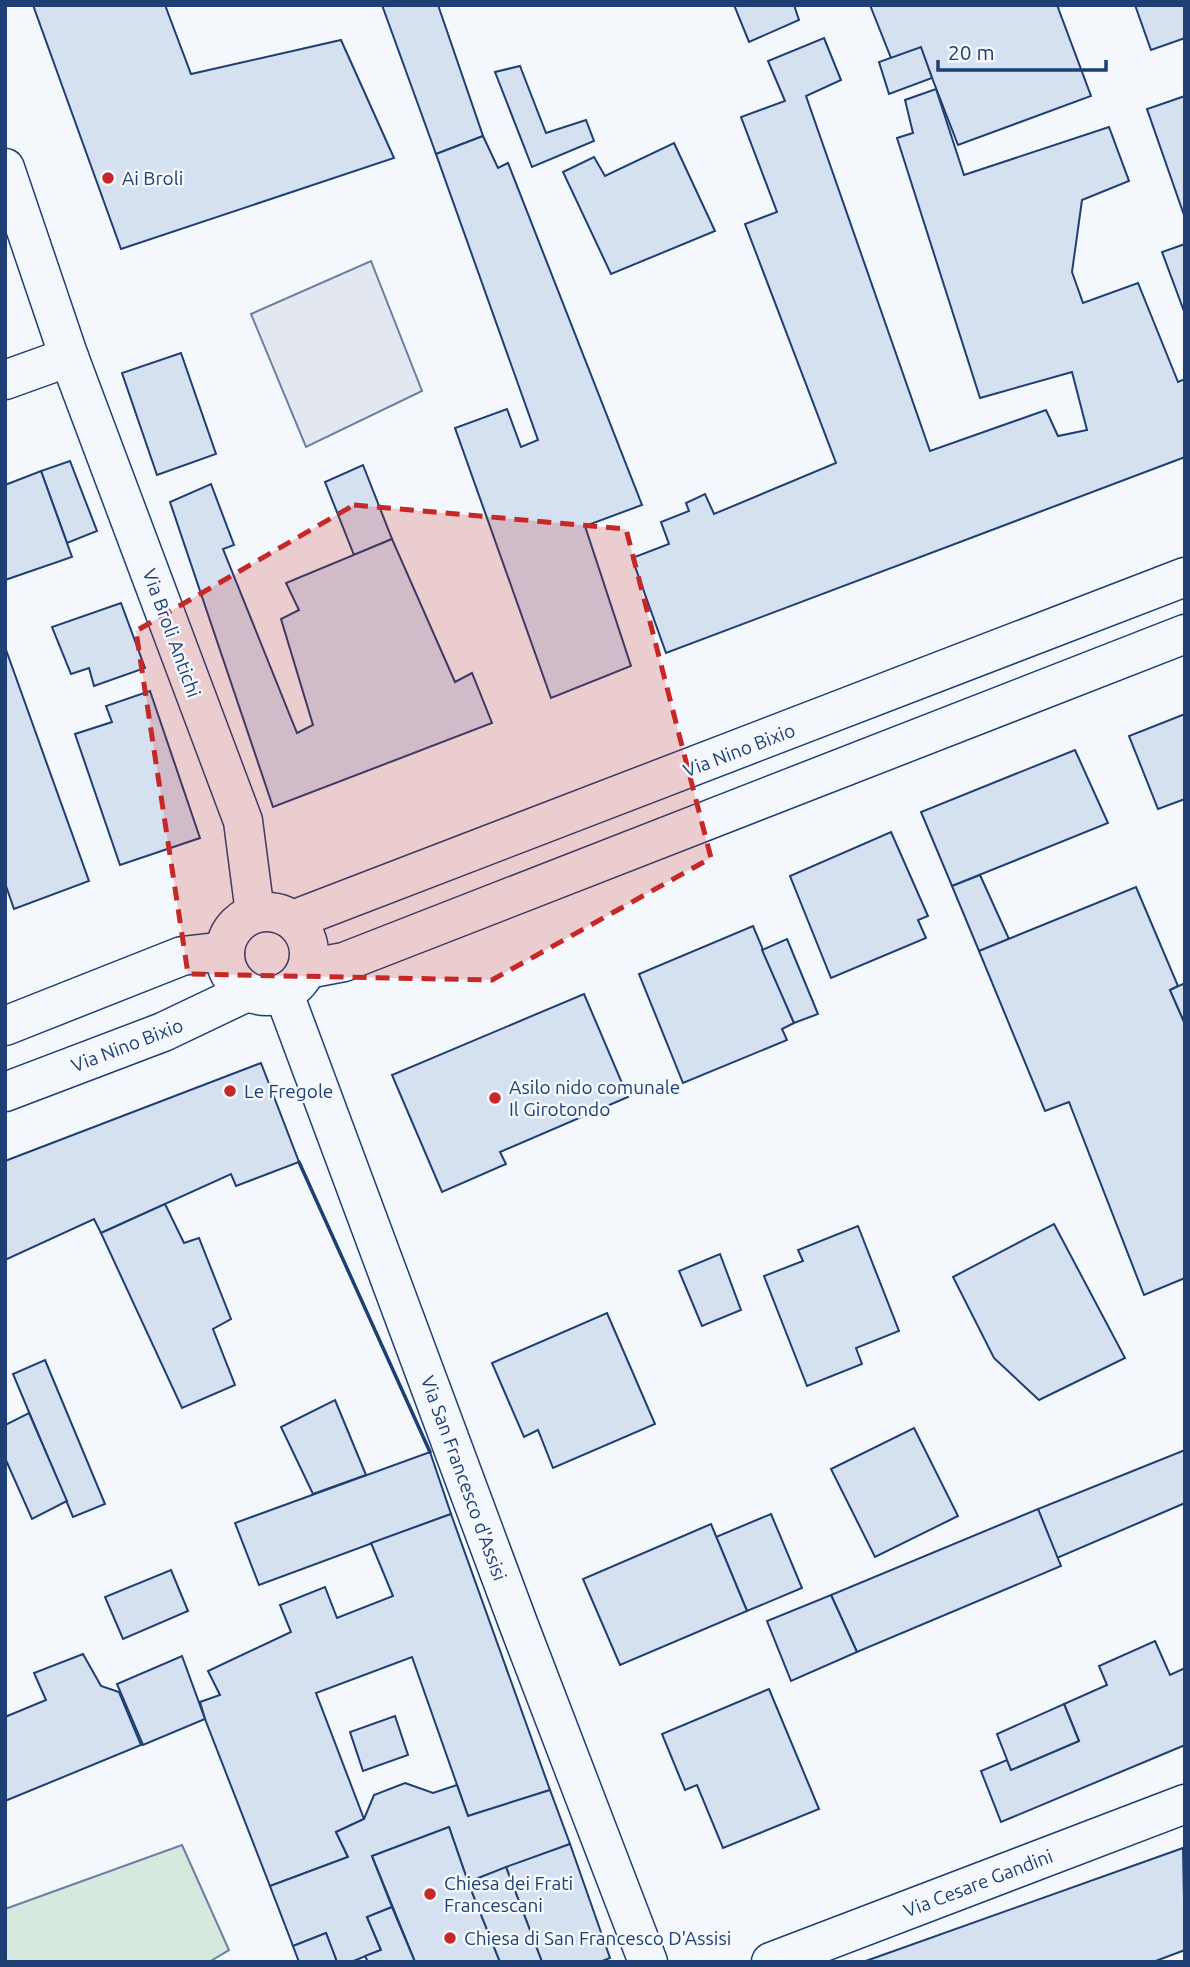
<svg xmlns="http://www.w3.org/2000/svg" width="1190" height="1967" font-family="Ubuntu,sans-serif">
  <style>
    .green { fill: #d7e8df; stroke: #687fa3; stroke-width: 2 }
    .parking { fill: #e3e8f0; stroke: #687fa3; stroke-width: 2 }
    .building { fill: #d5e0f0; stroke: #1d3f73; stroke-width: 2 }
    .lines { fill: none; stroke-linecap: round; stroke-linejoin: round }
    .minor-casing { stroke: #1d3f73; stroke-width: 41 }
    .minor { stroke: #f4f7fb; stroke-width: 38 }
    .wall { stroke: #1d3f73; stroke-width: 3.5 }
    .marked { fill: #c62828; fill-opacity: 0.2; stroke: #c62828; stroke-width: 5; stroke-dasharray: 14 9; stroke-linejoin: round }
    .poi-dot { fill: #c62828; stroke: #f4f7fb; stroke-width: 2.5 }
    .labels { text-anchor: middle; stroke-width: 5; stroke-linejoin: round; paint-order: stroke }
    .poi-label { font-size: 19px; fill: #1d3f73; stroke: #f4f7fb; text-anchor: start }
    .street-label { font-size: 19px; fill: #1d3f73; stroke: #f4f7fb }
  </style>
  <rect width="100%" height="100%" fill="#f4f7fb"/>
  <!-- green -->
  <polygon class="green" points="182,1845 229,1950 209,1962 5,1962 5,1909"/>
  <!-- parking -->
  <polygon class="parking" points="371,261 422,391 306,447 251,314"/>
  <!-- building -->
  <g class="building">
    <polygon points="33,5 165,5 191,74 341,40 394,158 121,249"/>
    <polygon points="382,5 438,5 483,136 436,154"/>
    <polygon points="734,5 794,5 799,20 749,42"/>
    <polygon points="870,5 1057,5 1091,96 958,145 922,52 893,63"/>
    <polygon points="1135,5 1185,5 1185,38 1151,50"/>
    <polygon points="824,38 841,80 806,96 930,451 1046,410 1058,436 1087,430 1072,372 980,398 897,138 913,133 905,100 936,89 964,175 1109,127 1129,181 1082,200 1072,272 1083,303 1138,283 1178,382 1185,379 1185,457 666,653 632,558 669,544 661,522 689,511 686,503 705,494 714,514 836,463 745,224 777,212 741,117 785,101 768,61"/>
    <polygon points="921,47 932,78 889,94 879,62"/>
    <polygon points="520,66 546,133 586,120 594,141 532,167 495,72"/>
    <polygon points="1185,96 1185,218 1147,109"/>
    <polygon points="483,136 498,168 508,163 642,505 585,526 631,666 551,698 455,428 507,409 521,447 538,440 436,154"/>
    <polygon points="674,143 715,231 611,274 563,172 594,157 605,176"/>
    <polygon points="1185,244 1185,314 1162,252"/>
    <polygon points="181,353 216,454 157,475 122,373"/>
    <polygon points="70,461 97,531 67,543 41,471"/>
    <polygon points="363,465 392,539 354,555 325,482"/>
    <polygon points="41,471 72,557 5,580 5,485"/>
    <polygon points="211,484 234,545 223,549 297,733 313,725 281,619 299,610 286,583 392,539 455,682 472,673 492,723 273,807 170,502"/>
    <polygon points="121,603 145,668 94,686 89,668 71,674 52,627"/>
    <polygon points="5,647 89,881 14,909 5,883"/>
    <polygon points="150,691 200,838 120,865 75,734 112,722 106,706"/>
    <polygon points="1185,714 1185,799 1158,809 1129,736"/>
    <polygon points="1075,750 1108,823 952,886 921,812"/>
    <polygon points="891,832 928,916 918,920 926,938 831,978 790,876"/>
    <polygon points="980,875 1009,939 979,951 952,886"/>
    <polygon points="1136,887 1178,986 1170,990 1185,1024 1185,1278 1144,1295 1069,1102 1045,1111 979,951"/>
    <polygon points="753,926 794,1023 782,1029 787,1040 683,1083 639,974"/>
    <polygon points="787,939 818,1014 794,1023 762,950"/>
    <polygon points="1185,983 1185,1024 1170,990"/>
    <polygon points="584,994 628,1097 500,1152 506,1164 442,1192 392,1075"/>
    <polygon points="261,1063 299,1162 236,1186 231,1174 101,1233 94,1219 5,1260 5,1161"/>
    <polygon points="165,1204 184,1243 199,1238 231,1319 213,1329 235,1385 182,1408 101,1233"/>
    <polygon points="1054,1224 1125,1358 1039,1400 994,1358 953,1277"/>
    <polygon points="858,1226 899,1331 856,1348 862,1364 807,1386 764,1276 803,1261 798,1250"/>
    <polygon points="720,1254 741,1310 702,1326 679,1271"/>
    <polygon points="607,1313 655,1424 553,1468 538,1430 524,1437 492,1363"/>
    <polygon points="45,1360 105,1504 73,1517 13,1374"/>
    <polygon points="335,1400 366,1475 313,1494 281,1427"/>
    <polygon points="29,1413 67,1501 32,1519 5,1458 5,1425"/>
    <polygon points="914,1428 958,1516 875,1557 831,1469"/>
    <polygon points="1185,1450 1185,1503 1057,1558 1038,1509"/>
    <polygon points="430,1452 451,1514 259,1585 235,1523"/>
    <polygon points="1038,1509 1061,1566 857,1652 831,1595"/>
    <polygon points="451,1514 550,1790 468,1816 412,1657 316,1693 364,1819 336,1832 348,1857 270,1886 205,1719 200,1702 220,1695 208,1671 291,1632 280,1605 325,1587 337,1618 393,1596 371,1543"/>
    <polygon points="771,1514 802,1588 747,1611 716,1537"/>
    <polygon points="711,1524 747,1611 620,1665 583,1579"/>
    <polygon points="171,1570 188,1611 123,1639 105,1597"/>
    <polygon points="831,1595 857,1652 791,1681 767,1621"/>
    <polygon points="1155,1641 1170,1675 1185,1668 1185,1745 1001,1822 981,1771 1007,1760 1011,1770 1079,1741 1064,1704 1107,1685 1099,1666"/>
    <polygon points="83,1654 101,1686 119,1692 141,1745 5,1801 5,1717 46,1700 34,1673"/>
    <polygon points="182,1656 205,1719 143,1745 117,1684"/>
    <polygon points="769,1689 819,1809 723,1848 697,1785 685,1790 662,1734"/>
    <polygon points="1064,1704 1079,1741 1011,1770 997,1734"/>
    <polygon points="395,1716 408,1755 363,1771 350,1732"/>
    <polygon points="405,1783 433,1793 457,1785 468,1816 550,1790 570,1844 468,1882 449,1827 372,1856 392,1907 367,1917 381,1950 351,1962 337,1962 326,1933 293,1946 270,1886 348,1857 336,1832 364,1819 374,1795"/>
    <polygon points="449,1827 468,1882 500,1962 415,1962 372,1856"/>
    <polygon points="570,1844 610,1958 600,1962 542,1962 506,1867"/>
    <polygon points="1183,1848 1185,1950 1153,1962 863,1962"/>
    <polygon points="506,1867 542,1962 500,1962 468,1882"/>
    <polygon points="392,1907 415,1962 368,1962 365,1956 381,1950 367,1917"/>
    <polygon points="326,1933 337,1962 299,1962 293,1946"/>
  </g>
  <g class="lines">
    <defs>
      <g id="minor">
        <polyline points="5,168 69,357 243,821 255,913"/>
        <polyline points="5,380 69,357"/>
        <circle cx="267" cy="954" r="42"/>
        <polyline points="293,920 1185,577"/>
        <polyline points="307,969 344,962 1185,634"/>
        <polyline points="284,994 518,1623 648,1962"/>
        <polyline points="5,1026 182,956 225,951"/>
        <polyline points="5,1092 163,1032 247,992"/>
        <polyline points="771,1962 1185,1804"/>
      </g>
    </defs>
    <!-- minor casing -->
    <use href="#minor" class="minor-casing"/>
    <!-- minor -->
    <use href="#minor" class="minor"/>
    <!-- wall -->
    <polyline class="wall" points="299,1162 430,1452"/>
  </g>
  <!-- marked area -->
  <path class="marked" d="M 354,505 L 626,529 L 711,858 L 492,980 L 188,974 L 136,631 Z"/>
  <!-- markers -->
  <g class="poi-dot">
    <circle cx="108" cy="178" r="7"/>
    <circle cx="230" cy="1091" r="7"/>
    <circle cx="495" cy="1098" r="7"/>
    <circle cx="430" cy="1894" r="7"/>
    <circle cx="450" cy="1938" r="7"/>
  </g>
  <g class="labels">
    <!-- poi labels -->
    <g class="poi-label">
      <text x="122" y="185">Ai Broli</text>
      <text x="509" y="1094">Asilo nido comunale<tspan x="509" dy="22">Il Girotondo</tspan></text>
      <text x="244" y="1098">Le Fregole</text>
      <text x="444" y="1890">Chiesa dei Frati<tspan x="444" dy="22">Francescani</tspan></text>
      <text x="464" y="1945">Chiesa di San Francesco D'Assisi</text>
    </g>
    <!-- street labels -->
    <g class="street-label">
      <text transform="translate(172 633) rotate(70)" y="7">Via Broli Antichi</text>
      <text transform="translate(739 750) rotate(-21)" y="7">Via Nino Bixio</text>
      <text transform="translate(127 1045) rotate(-21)" y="7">Via Nino Bixio</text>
      <text transform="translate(464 1478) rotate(70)" y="7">Via San Francesco d'Assisi</text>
      <text transform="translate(978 1883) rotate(-21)" y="7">Via Cesare Gandini</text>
    </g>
  </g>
  <!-- border -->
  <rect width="1190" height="1967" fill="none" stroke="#1d3f73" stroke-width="14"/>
  <!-- scale -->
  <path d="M938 60v10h168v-10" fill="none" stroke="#1d3f73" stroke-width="3.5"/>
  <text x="948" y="60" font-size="21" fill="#1d3f73" stroke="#f4f7fb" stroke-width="5" paint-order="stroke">20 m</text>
</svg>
